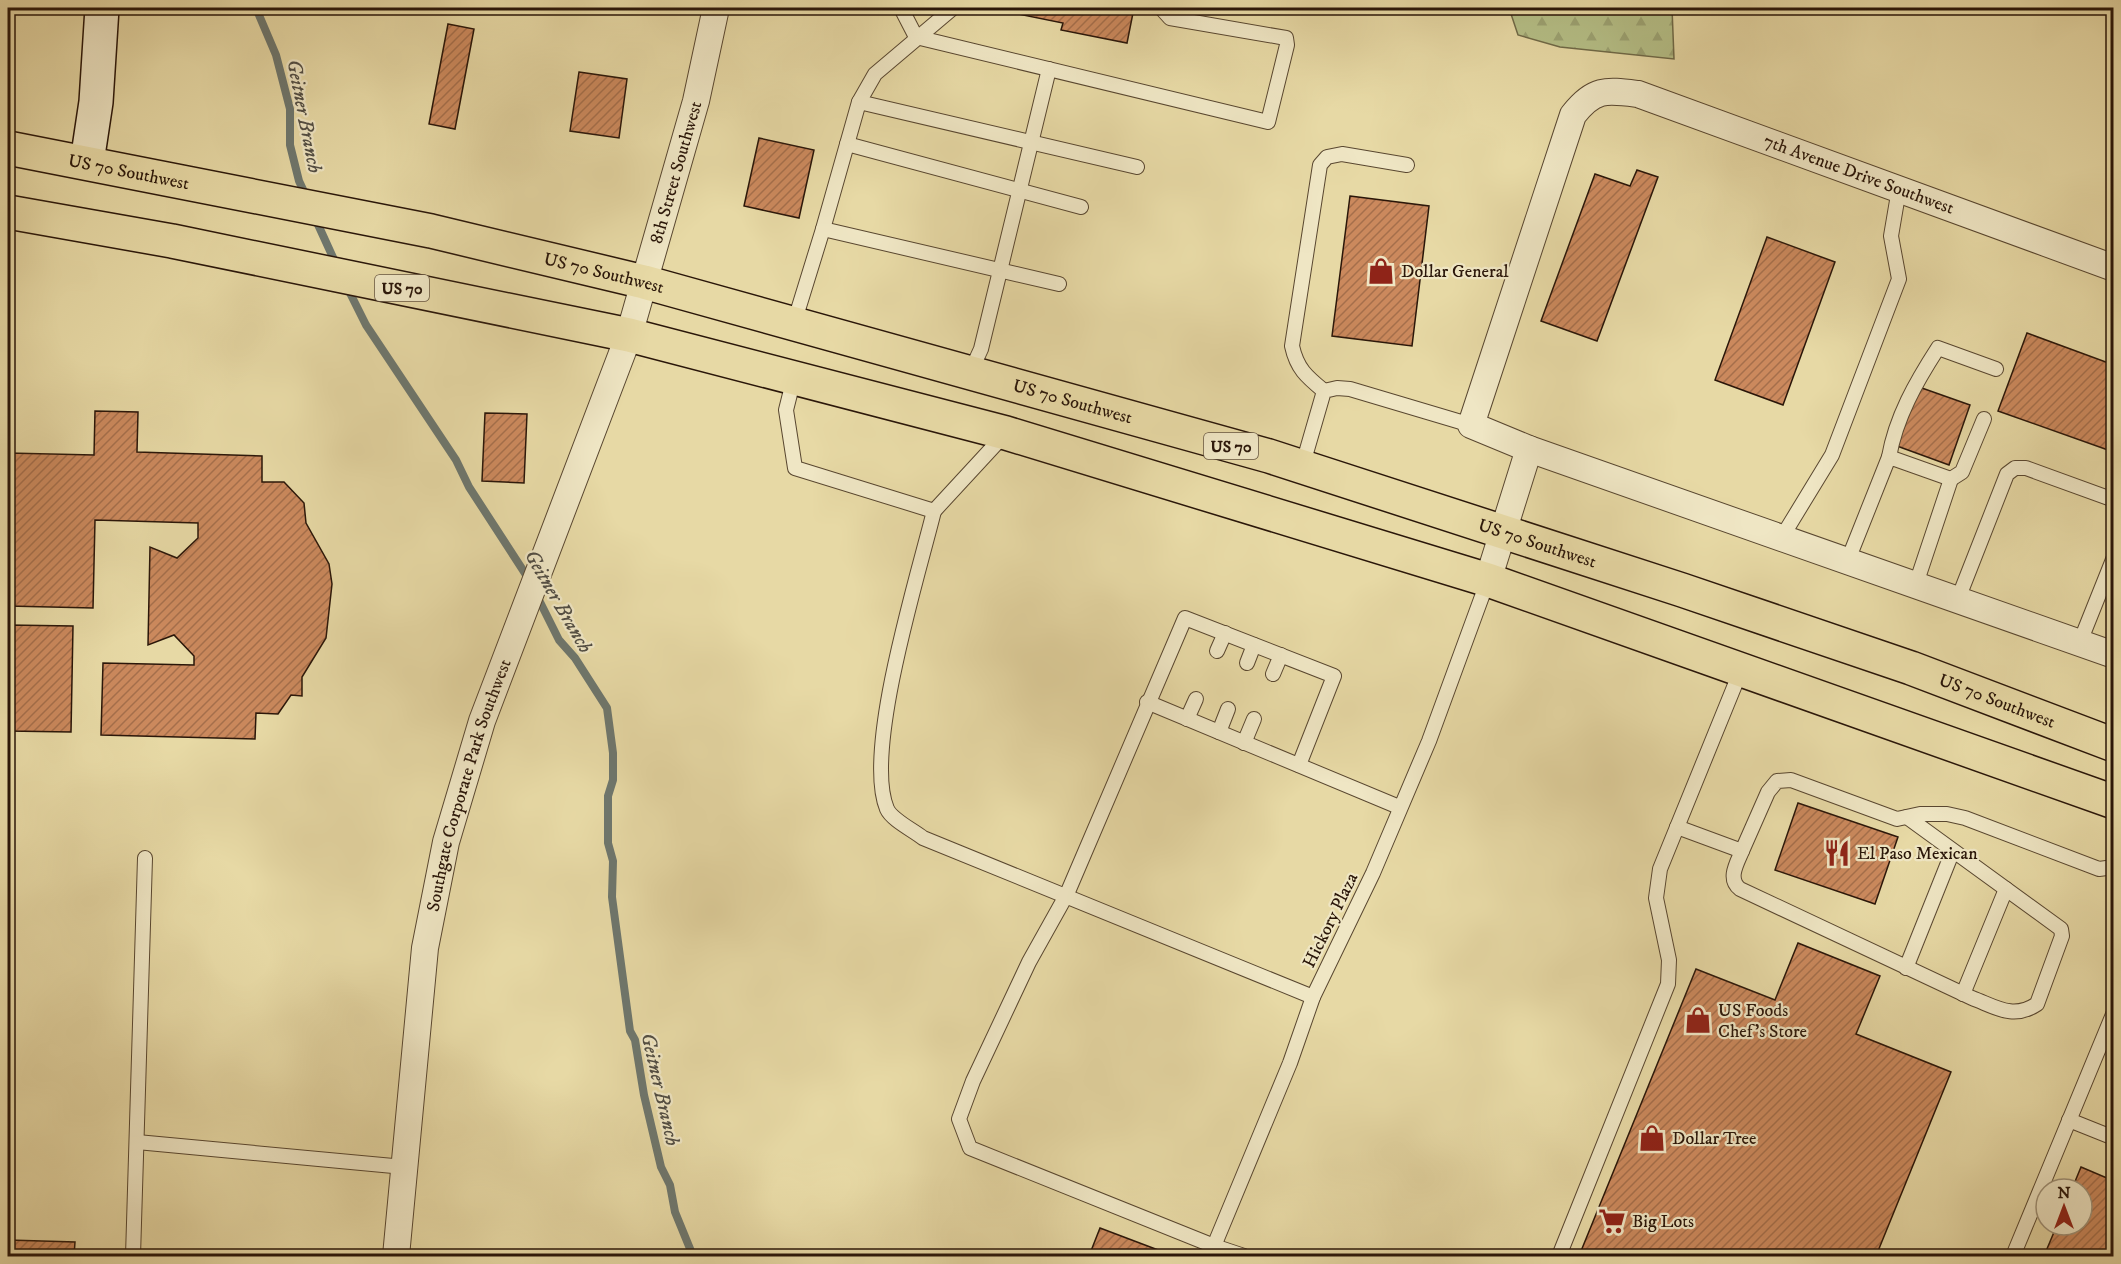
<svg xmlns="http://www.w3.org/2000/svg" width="2121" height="1264" font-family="'IM FELL DW Pica',serif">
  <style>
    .forest { fill: url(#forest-firs); stroke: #706a48; stroke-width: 1.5 }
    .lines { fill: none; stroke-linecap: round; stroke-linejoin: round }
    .stream { stroke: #6e776e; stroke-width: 8 }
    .building { fill: url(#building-hatch); stroke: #2a1609; stroke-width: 1.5 }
    .lane-casing { stroke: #594730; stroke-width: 16 }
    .street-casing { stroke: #594730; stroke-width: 28 }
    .secondary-casing { stroke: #2a1609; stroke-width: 36 }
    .primary-casing { stroke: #2a1609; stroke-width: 36 }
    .lane { stroke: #efe6c4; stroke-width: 14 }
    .street { stroke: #efe6c4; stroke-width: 26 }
    .secondary { stroke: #efe6c4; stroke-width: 33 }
    .primary { stroke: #e7d9a5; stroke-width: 33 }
    .labels { text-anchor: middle; stroke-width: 4.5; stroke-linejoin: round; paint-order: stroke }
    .shield { fill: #efe6c4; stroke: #655441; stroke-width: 1.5 }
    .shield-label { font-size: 16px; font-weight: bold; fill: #2a1609 }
    .street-label { font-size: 18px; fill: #2a1609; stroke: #efe6c4 }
    .poi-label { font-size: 18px; fill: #2a1609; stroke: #efe6c4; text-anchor: start }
    .water-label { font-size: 20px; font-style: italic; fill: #524e44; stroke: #efe6c4 }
  </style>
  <defs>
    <pattern id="forest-firs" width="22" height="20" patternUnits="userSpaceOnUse" patternTransform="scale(1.5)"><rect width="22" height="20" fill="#b5bf87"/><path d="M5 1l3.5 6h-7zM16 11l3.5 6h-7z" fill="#9ca373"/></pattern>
    <pattern id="building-hatch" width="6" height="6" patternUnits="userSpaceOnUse" patternTransform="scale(1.5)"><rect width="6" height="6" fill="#cb895d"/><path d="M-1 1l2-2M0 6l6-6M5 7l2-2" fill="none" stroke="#a56f4b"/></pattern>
  </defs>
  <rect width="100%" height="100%" fill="#e7d9a5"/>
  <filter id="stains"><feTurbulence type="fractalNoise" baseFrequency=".00333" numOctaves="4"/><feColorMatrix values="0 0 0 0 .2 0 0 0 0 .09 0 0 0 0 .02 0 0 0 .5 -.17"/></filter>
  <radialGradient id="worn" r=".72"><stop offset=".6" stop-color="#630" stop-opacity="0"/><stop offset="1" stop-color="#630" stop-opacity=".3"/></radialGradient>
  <!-- forest -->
  <polygon class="forest" points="1509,8 1672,8 1674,59 1560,47 1518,35"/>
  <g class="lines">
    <!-- stream -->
    <g class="stream">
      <polyline points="256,8 276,55 290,109 290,145 299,181 307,198"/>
      <polyline points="315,218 336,264"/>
      <polyline points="346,285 366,325 456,460 469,487 530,581"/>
      <polyline points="536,594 559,640 575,658 607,708 613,753 613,780 608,796 608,843 613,861 612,897 630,1031 635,1040 644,1095 661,1167 670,1185 675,1212 693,1256"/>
    </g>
  </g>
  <!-- building -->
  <g class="building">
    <polygon points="1019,8 1134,8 1127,43 1061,30 1063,23 1018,14"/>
    <polygon points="448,24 474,29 455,129 429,124"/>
    <polygon points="579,72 627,79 619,138 570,131"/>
    <polygon points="759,138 814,150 799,218 744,206"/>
    <polygon points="1637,170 1658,177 1597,341 1541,321 1595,174 1630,186"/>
    <polygon points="1350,196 1429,206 1412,346 1332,336"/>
    <polygon points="1767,237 1835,262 1783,405 1715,380"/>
    <polygon points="2027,333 2114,365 2114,434 2108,450 1998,411"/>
    <polygon points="1919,387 1970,405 1949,465 1897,446"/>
    <polygon points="95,411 138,412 137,452 262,456 262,482 284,482 304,503 306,523 329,564 332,584 326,638 302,677 302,696 291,695 278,714 256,713 255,739 101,735 103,663 194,665 194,656 174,635 148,645 150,547 177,558 198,538 198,523 95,520 93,608 8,606 8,453 94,455"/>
    <polygon points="485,413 527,414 524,483 482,481"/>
    <polygon points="8,625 73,626 71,732 8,731"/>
    <polygon points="1798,803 1898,837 1875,904 1775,870"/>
    <polygon points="1798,943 1880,976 1856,1034 1951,1072 1876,1256 1579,1256 1696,969 1775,1000"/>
    <polygon points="2081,1167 2114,1181 2114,1256 2044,1256 2057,1225 2082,1225 2082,1189 2072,1189"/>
    <polygon points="1100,1228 1174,1256 1089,1256"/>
    <polygon points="8,1240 75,1242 74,1256 8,1256"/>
  </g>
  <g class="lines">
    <defs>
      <g id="lane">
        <polyline points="901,8 916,37 1268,122 1287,45 1286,38 1170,18 1161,8"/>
        <polyline points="953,8 875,74 859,102 823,229 1059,284"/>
        <polyline points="859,102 1137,167"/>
        <polyline points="847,144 1081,207"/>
        <polyline points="794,323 823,229"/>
        <polyline points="970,373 981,349 1049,69"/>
        <polyline points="794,378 786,410 795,468 934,511 1006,433"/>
        <path d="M 1324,391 C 1307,377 1297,369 1292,346 L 1320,165 L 1327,157 L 1342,154 L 1407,165"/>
        <path d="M 1889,457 C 1896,417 1916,382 1938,348 L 1996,369"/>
        <polyline points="1302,467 1324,391 1337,388 1350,389 1471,425"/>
        <polyline points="1951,479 1962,472 1984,419"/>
        <path d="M 934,511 C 918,576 863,752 887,809 C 892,820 913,830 923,838 L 1313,997"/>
        <polyline points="1782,537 1832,455 1899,279 1891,236 1899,189"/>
        <polyline points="1848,560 1889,457 1951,479 1916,584"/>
        <polyline points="1958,599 2007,474 2015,468 2026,468 2114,500"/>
        <polyline points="2080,642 2114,557"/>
        <polyline points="1217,651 1225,633"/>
        <polyline points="1247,663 1254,645"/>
        <polyline points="1273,674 1281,655"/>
        <polyline points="1147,702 1399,807"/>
        <polyline points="1187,719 1196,699"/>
        <polyline points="1219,732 1228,709"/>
        <polyline points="1244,743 1254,719"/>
        <polyline points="1677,827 1742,851 1768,792 1777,781 1791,780 1897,819 1920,814 1947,814 1965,818 2099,869 2114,867"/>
        <path d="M 1742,851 C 1737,863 1727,879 1740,889 L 1972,998 C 1996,1007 2013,1020 2037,1004 L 2062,936 L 2061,929 L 1907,817"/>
        <polyline points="1906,968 1952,853"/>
        <polyline points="1963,994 2006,889"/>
        <polyline points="2069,1120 2114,1138"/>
        <polyline points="137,1142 404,1167"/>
        <polyline points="1214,1246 970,1148 959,1119 973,1081 1029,962 1067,894 1185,618 1334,676 1299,765"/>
        <polyline points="133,1256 145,858"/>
        <polyline points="1244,1256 1214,1246 1290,1063 1313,997 1373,873 1429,741 1488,580"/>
        <polyline points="1559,1256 1668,984 1669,960 1656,898 1660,869 1741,670"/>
        <polyline points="2013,1256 2114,1012"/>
      </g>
      <g id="street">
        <path d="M 2114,268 L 1638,94 C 1606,90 1594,88 1573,115 L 1471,425 L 1529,449 L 2114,655"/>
        <polyline points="1488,580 1529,449"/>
        <path id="s1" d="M 396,1256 L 425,948 L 446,842 L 482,721 L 629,335 L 696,101 L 716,8"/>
      </g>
      <polyline id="secondary" points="87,162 96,102 102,8"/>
      <g id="primary">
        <path id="s2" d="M 8,148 L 431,231 L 644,282 L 1269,456 L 1682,590 L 1911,668 L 2114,745"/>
        <polyline points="8,212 172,241 629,335 1006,433 1488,580 2114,802"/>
      </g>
    </defs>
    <!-- lane casing -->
    <use href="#lane" class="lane-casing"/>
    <!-- street casing -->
    <use href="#street" class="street-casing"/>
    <!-- secondary casing -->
    <use href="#secondary" class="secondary-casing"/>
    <!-- primary casing -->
    <use href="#primary" class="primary-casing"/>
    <!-- lane -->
    <use href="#lane" class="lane"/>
    <!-- street -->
    <use href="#street" class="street"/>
    <!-- secondary -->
    <use href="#secondary" class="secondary"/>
    <!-- primary -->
    <use href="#primary" class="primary"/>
  </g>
  <!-- icons -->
  <defs>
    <symbol id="shop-bare" viewBox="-9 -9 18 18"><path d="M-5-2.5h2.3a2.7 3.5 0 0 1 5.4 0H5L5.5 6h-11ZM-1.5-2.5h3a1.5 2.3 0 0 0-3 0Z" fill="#8f2418" stroke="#efe6c4" stroke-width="2.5" paint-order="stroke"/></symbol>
    <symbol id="restaurant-bare" viewBox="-9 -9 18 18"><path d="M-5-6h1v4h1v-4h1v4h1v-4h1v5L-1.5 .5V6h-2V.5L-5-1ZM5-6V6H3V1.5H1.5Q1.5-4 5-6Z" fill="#8f2418" stroke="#efe6c4" stroke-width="2.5" paint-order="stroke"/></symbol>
    <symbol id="supermarket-bare" viewBox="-9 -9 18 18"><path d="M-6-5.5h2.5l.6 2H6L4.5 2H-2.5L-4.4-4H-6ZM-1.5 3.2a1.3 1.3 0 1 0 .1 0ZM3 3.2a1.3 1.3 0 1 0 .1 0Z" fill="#8f2418" stroke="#efe6c4" stroke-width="2.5" paint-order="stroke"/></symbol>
  </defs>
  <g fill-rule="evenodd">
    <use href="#shop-bare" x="1362" y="252" width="38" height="38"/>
    <use href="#restaurant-bare" x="1818" y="834" width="38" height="38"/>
    <use href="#shop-bare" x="1679" y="1001" width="38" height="38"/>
    <use href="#shop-bare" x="1633" y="1119" width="38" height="38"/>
    <use href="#supermarket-bare" x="1593" y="1202" width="38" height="38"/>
  </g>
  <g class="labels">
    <!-- shield labels -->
    <g class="shield">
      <rect x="375" y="275" width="54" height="26" rx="4.5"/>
      <rect x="1204" y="433" width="54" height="26" rx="4.5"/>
    </g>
    <g class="shield-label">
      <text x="402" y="294">US 70</text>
      <text x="1231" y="452">US 70</text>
    </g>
    <!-- street labels -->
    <g class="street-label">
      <text dy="6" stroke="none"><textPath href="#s2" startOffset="123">US 70 Southwest</textPath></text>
      <text dy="6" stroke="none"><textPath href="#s1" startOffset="1126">8th Street Southwest</textPath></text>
      <text transform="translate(1859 174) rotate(20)" y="6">7th Avenue Drive Southwest</text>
      <text dy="6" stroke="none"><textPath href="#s2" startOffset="609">US 70 Southwest</textPath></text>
      <text dy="6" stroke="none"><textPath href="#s2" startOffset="1095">US 70 Southwest</textPath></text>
      <text dy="6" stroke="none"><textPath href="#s2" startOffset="1581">US 70 Southwest</textPath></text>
      <text dy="6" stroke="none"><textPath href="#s2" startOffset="2067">US 70 Southwest</textPath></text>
      <text dy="6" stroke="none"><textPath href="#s1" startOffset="478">Southgate Corporate Park Southwest</textPath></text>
      <text transform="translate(1330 920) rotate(-64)" y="6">Hickory Plaza</text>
    </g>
    <!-- poi labels -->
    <g class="poi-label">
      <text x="1401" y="277">Dollar General</text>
      <text x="1857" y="859">El Paso Mexican</text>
      <text x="1718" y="1016">US Foods<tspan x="1718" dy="21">Chef's Store</tspan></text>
      <text x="1672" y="1144">Dollar Tree</text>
      <text x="1632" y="1227">Big Lots</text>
    </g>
    <!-- water labels -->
    <g class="water-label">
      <text transform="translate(305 116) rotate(79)" y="7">Geitner Branch</text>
      <text transform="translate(559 601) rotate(60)" y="7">Geitner Branch</text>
      <text transform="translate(661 1089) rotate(77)" y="7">Geitner Branch</text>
    </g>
  </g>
  <!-- margin -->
  <rect width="2121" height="1264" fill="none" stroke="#e7d9a5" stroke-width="30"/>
  <rect x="9" y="9" width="2103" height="1246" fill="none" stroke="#2a1609" stroke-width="3"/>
  <rect x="15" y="15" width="2091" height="1234" fill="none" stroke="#2a1609" stroke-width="1.5"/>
  <!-- north arrow -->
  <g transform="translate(2064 1207)"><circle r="28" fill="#efe6c4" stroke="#a09379" stroke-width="1.5"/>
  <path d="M0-4.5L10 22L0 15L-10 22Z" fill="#8f2418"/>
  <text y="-9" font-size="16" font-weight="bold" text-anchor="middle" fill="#2a1609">N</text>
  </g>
  <rect width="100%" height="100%" filter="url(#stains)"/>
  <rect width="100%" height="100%" fill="url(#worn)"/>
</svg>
